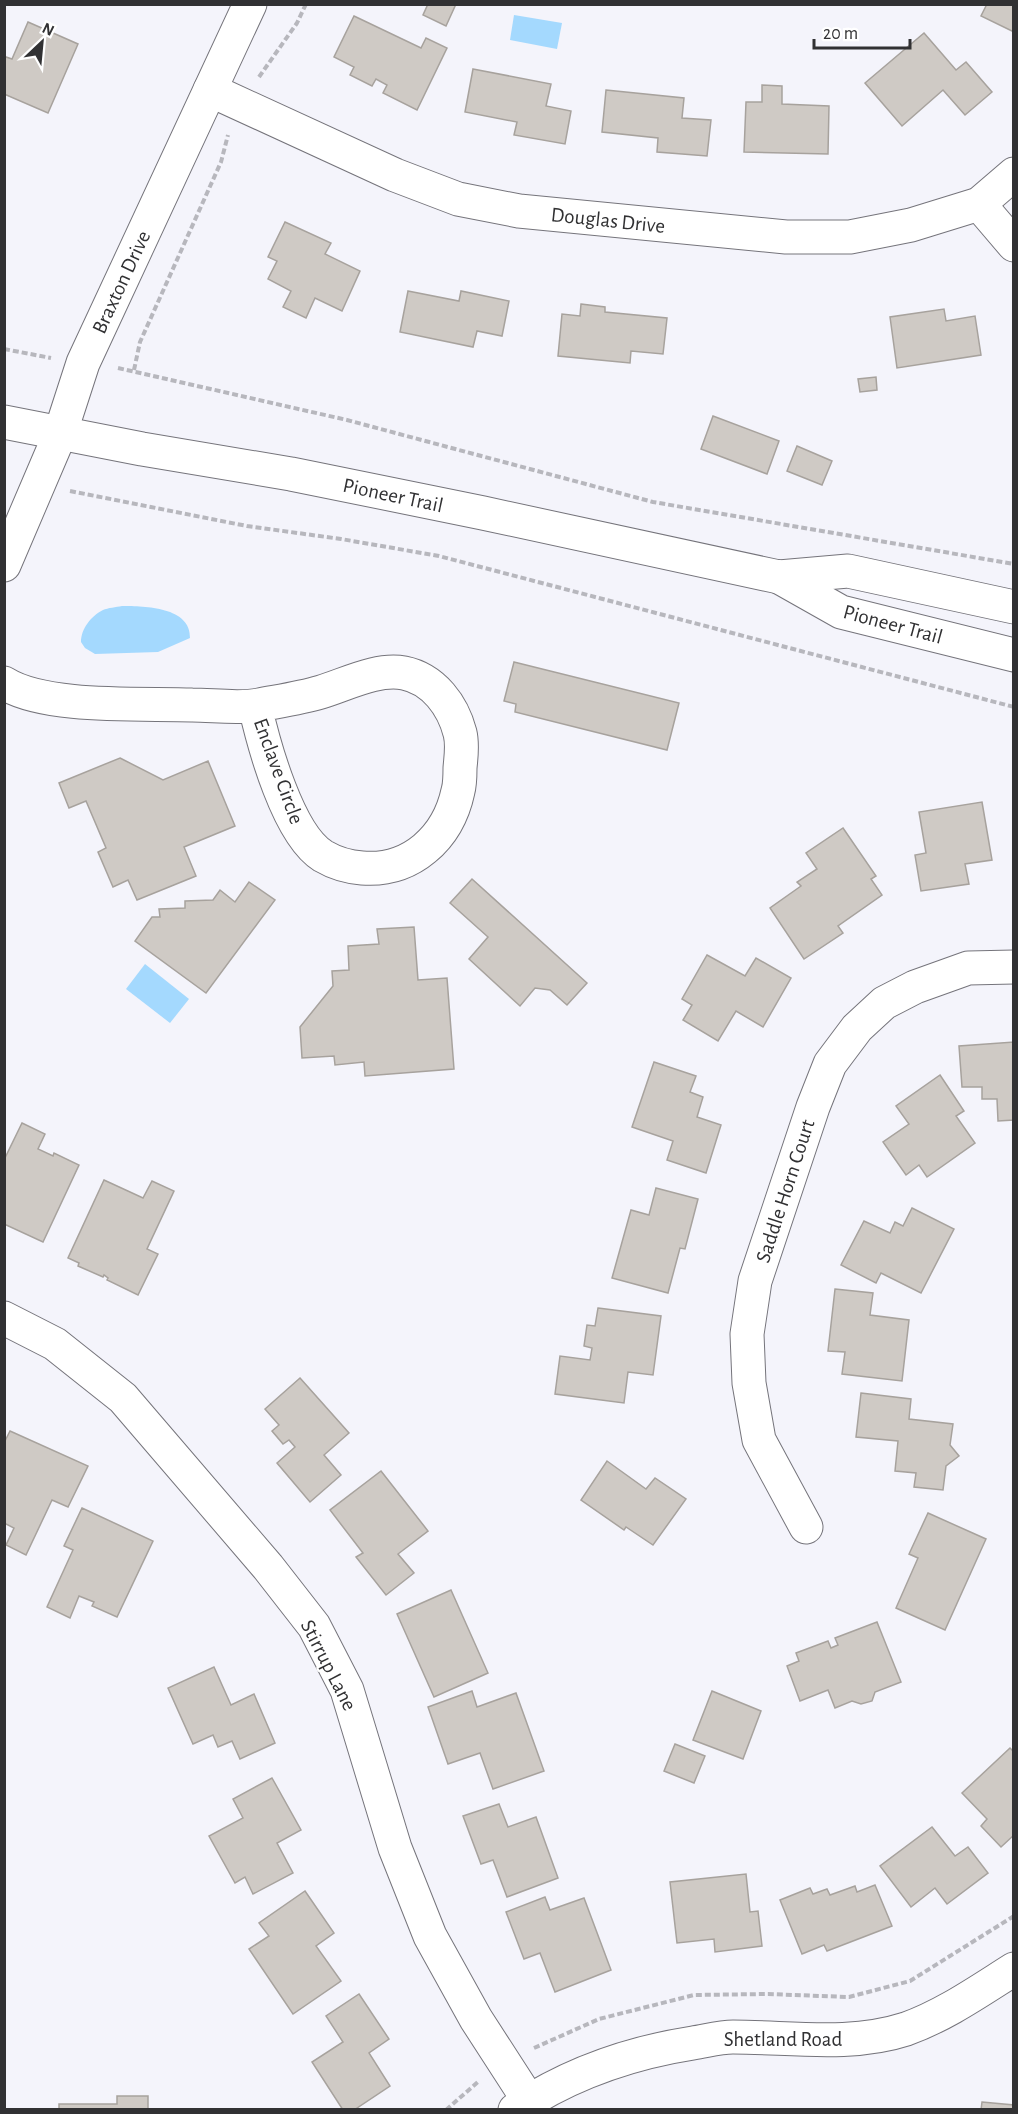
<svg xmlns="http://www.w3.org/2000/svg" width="1018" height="2114" font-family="'Alegreya Sans',sans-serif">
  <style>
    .water { fill: #a4d9fe }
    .building { fill: #cfcac5; stroke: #a7a29d; stroke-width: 1.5 }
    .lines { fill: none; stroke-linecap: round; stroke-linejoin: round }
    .minor-casing { stroke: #75747b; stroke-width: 35 }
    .major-casing { stroke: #75747b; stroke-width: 35 }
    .path { stroke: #b7b7bd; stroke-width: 4; stroke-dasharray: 6 3; stroke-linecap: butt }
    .minor { stroke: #fff; stroke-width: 33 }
    .major { stroke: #fff; stroke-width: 33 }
    .labels { text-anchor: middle; stroke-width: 4.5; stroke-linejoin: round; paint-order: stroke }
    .street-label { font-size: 21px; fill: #313133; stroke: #fff }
  </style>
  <rect width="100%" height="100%" fill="#f4f4fb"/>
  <!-- water -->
  <g class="water">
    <polygon points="514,15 562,23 557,49 510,40"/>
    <path d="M 122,606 C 145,606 191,607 190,638 L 158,652 L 95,654 L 85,648 L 81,642 C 81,629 91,616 103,610 C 108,608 116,607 122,606 Z"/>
    <polygon points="145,964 189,999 170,1023 126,989"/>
  </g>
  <!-- building -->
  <g class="building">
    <polygon points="428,4 456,4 446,26 423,15"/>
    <polygon points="987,4 1014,4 1014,32 981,16"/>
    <polygon points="354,16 421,48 426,38 447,48 417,110 383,93 387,85 376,79 372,86 350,75 354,67 334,57"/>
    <polygon points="28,22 78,44 48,113 4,94 4,60 6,57 12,59"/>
    <polygon points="924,33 956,70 966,62 992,92 965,115 943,90 902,126 865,83"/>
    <polygon points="473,69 551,84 546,106 571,111 565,144 514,135 517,122 465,112"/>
    <polygon points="762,85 782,86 782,104 829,106 828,154 744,152 746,102 762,102"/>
    <polygon points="606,90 684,98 682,118 711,120 707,156 657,152 658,138 602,132"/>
    <polygon points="285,222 331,243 325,254 360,271 342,311 315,298 306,318 283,307 291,291 268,279 277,261 268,257"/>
    <polygon points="408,291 459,301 461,291 509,301 502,336 477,331 473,347 400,332"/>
    <polygon points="581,304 605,307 605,312 667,318 663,354 631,351 630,363 558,356 562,314 580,316"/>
    <polygon points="944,309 946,321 975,316 981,355 897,368 890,317"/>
    <polygon points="876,377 877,390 860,392 858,379"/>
    <polygon points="713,416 779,441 767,474 701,449"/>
    <polygon points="797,446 832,461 822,485 787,471"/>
    <polygon points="514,662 679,703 667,750 515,712 516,704 504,701"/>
    <polygon points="120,758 163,780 208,761 235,826 184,847 196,876 137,900 128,880 113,887 98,852 106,848 86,801 69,808 59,783"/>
    <polygon points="982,802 992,860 965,864 969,884 921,891 915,855 926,853 919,812"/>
    <polygon points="843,828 876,876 871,879 882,895 838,926 843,933 804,959 770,908 801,886 797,882 817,869 806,853"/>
    <polygon points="472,879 587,983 567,1005 550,990 535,988 520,1006 469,959 488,937 450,903"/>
    <polygon points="249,882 275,900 206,993 135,941 152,917 160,917 159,909 185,908 185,901 213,900 220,890 235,902"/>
    <polygon points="414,927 418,980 447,978 454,1069 365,1076 364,1062 335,1065 334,1056 302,1058 300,1027 333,986 332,971 349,970 348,946 379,944 377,929"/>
    <polygon points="707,955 745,976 756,958 791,978 763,1027 736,1011 718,1041 683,1020 692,1005 682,999"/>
    <polygon points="1014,1042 1014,1120 998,1121 997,1099 982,1099 982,1087 962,1087 959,1046"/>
    <polygon points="654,1062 696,1076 690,1092 703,1097 697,1117 721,1125 706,1173 667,1160 673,1141 632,1127"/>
    <polygon points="940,1075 964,1111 956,1116 975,1143 927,1177 919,1165 906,1175 883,1142 909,1124 896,1106"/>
    <polygon points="22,1123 45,1134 38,1149 53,1156 54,1153 79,1165 43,1242 4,1224 4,1160"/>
    <polygon points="104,1180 143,1198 152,1181 174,1191 147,1249 158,1254 138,1295 107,1280 108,1278 104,1275 103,1277 78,1266 79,1263 68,1258"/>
    <polygon points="656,1188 698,1199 685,1249 680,1248 668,1293 612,1278 631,1210 649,1215"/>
    <polygon points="912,1208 954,1229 921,1293 881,1273 876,1283 841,1265 864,1221 890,1233 895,1222 903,1226"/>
    <polygon points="835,1289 873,1293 870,1315 909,1320 902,1381 842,1374 845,1352 828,1351"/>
    <polygon points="598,1308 661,1316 653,1375 628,1372 624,1403 555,1394 560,1356 590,1360 592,1348 584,1346 587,1325 595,1326"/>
    <polygon points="300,1378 349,1433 324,1455 341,1475 310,1502 277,1463 295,1447 289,1440 283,1444 272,1431 279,1425 265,1409"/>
    <polygon points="861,1393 911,1399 909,1419 953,1424 950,1445 959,1456 946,1466 943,1490 914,1487 916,1473 895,1471 898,1441 856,1437"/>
    <polygon points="10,1431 88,1466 68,1507 52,1500 26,1555 6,1545 14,1528 4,1523 4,1443"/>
    <polygon points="607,1461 646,1489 655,1478 686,1499 653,1545 626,1527 624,1530 581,1500"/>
    <polygon points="381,1471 428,1531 398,1554 414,1573 386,1595 356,1557 363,1553 330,1510"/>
    <polygon points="82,1508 153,1541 117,1617 92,1606 94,1602 79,1596 70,1618 47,1607 73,1550 64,1546"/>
    <polygon points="928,1513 986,1539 945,1630 896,1608 918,1558 909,1554"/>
    <polygon points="451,1590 488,1673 434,1697 397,1614"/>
    <polygon points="877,1622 901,1682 875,1692 872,1701 861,1704 852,1701 835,1708 828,1690 800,1701 787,1666 799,1661 796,1653 828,1641 831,1648 838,1645 835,1638"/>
    <polygon points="214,1667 231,1705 254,1694 275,1743 240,1759 232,1741 218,1747 213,1735 193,1744 168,1688"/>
    <polygon points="472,1691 477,1707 516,1693 544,1771 493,1789 480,1753 448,1764 428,1707"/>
    <polygon points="712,1691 761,1711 743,1759 693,1740"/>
    <polygon points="675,1744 705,1756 694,1783 664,1771"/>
    <polygon points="1010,1748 1014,1752 1014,1835 1001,1847 981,1826 987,1819 962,1793"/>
    <polygon points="272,1778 301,1830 277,1843 293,1873 253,1894 245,1877 235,1883 209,1836 243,1818 233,1799"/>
    <polygon points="499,1804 508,1827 536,1817 558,1878 507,1897 493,1860 481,1864 463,1816"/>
    <polygon points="932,1827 955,1856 968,1847 988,1873 947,1904 935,1888 911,1907 880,1866"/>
    <polygon points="746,1874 750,1912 758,1911 762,1946 715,1952 714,1939 677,1943 670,1882"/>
    <polygon points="875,1885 892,1926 827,1951 824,1945 802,1954 780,1900 810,1888 813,1894 827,1889 830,1895 855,1886 857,1892"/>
    <polygon points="305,1891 334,1933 316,1946 341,1981 293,2014 249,1949 269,1936 259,1923"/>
    <polygon points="545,1897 550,1910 584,1898 611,1970 555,1992 540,1953 524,1959 506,1912"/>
    <polygon points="359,1994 389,2039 369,2053 390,2086 354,2110 343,2110 312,2062 343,2042 326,2016"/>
    <polygon points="117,2096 148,2096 148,2110 59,2110 59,2104 117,2104"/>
    <polygon points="982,2102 1014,2105 1014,2110 981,2110"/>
  </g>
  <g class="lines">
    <defs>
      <g id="minor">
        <polyline points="210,90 395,175 458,199 519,211 786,237 850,237 911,225 979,204 1014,174"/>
        <polyline points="979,204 1014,245"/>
        <polyline points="4,565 60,434 83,363 250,4"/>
        <path d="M 4,683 C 45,709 142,703 192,705 C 212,705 240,709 259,705 C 280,701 301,698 321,692 C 347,684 377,668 404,673 C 434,679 453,706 460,733 C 463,745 461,756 460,768 C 460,776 460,784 458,791 C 448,838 411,872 362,868 C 348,867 335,863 323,856 C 288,834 264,746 255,706"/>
        <polyline points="4,1318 55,1344 123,1398 268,1567 314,1626 347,1690 395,1848 430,1936 476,2019 529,2101"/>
        <polyline points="806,1527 759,1440 749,1383 747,1334 755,1281 813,1107 830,1064 857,1028 884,1003 915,987 968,968 1014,967"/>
        <path d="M 515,2110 C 569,2074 629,2053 693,2043 C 706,2041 720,2037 733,2037 C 790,2037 851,2047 906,2029 C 945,2015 979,1991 1014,1969"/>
      </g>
      <g id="major">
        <polyline points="4,422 142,449 291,474 483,513 779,577 848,571 1014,607"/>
        <polyline points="779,577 841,612 1014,655"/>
      </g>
    </defs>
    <!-- minor casing -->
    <use href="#minor" class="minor-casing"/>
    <!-- major casing -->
    <use href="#major" class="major-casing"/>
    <!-- path -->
    <g class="path">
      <polyline points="259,77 297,23 306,4"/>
      <polyline points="4,349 51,358"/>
      <polyline points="118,368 347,420 653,502 1014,564"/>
      <polyline points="134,370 140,342 221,162 228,135"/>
      <polyline points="70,491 247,526 341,539 439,556 1014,707"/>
      <polyline points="534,2048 599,2019 694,1995 768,1994 849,1997 910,1981 1014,1916"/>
      <polyline points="446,2110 479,2081"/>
    </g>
    <!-- minor -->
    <use href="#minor" class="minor"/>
    <!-- major -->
    <use href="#major" class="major"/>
  </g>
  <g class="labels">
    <!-- street labels -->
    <g class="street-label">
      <text transform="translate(608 220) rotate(6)" y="7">Douglas Drive</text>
      <text transform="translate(121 282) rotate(-65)" y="7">Braxton Drive</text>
      <text transform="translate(393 495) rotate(12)" y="7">Pioneer Trail</text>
      <text transform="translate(893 624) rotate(15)" y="7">Pioneer Trail</text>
      <text transform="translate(279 771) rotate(70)" y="7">Enclave Circle</text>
      <text transform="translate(785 1191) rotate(-72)" y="7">Saddle Horn Court</text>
      <text transform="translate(329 1665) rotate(63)" y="7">Stirrup Lane</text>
      <text x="783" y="2046">Shetland Road</text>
    </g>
  </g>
  <!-- border -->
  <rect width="1018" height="2114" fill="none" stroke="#313133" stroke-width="12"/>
  <!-- north arrow -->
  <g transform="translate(42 42) rotate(26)" stroke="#ffffff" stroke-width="4.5" paint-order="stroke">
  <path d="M0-4.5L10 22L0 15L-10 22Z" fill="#313133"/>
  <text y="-9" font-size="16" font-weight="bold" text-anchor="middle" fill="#313133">N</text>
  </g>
  <!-- scale -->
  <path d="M814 39v9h96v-9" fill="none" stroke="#313133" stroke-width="3"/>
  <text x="823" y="39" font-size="18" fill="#313133" stroke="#ffffff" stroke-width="4.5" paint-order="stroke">20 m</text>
</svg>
